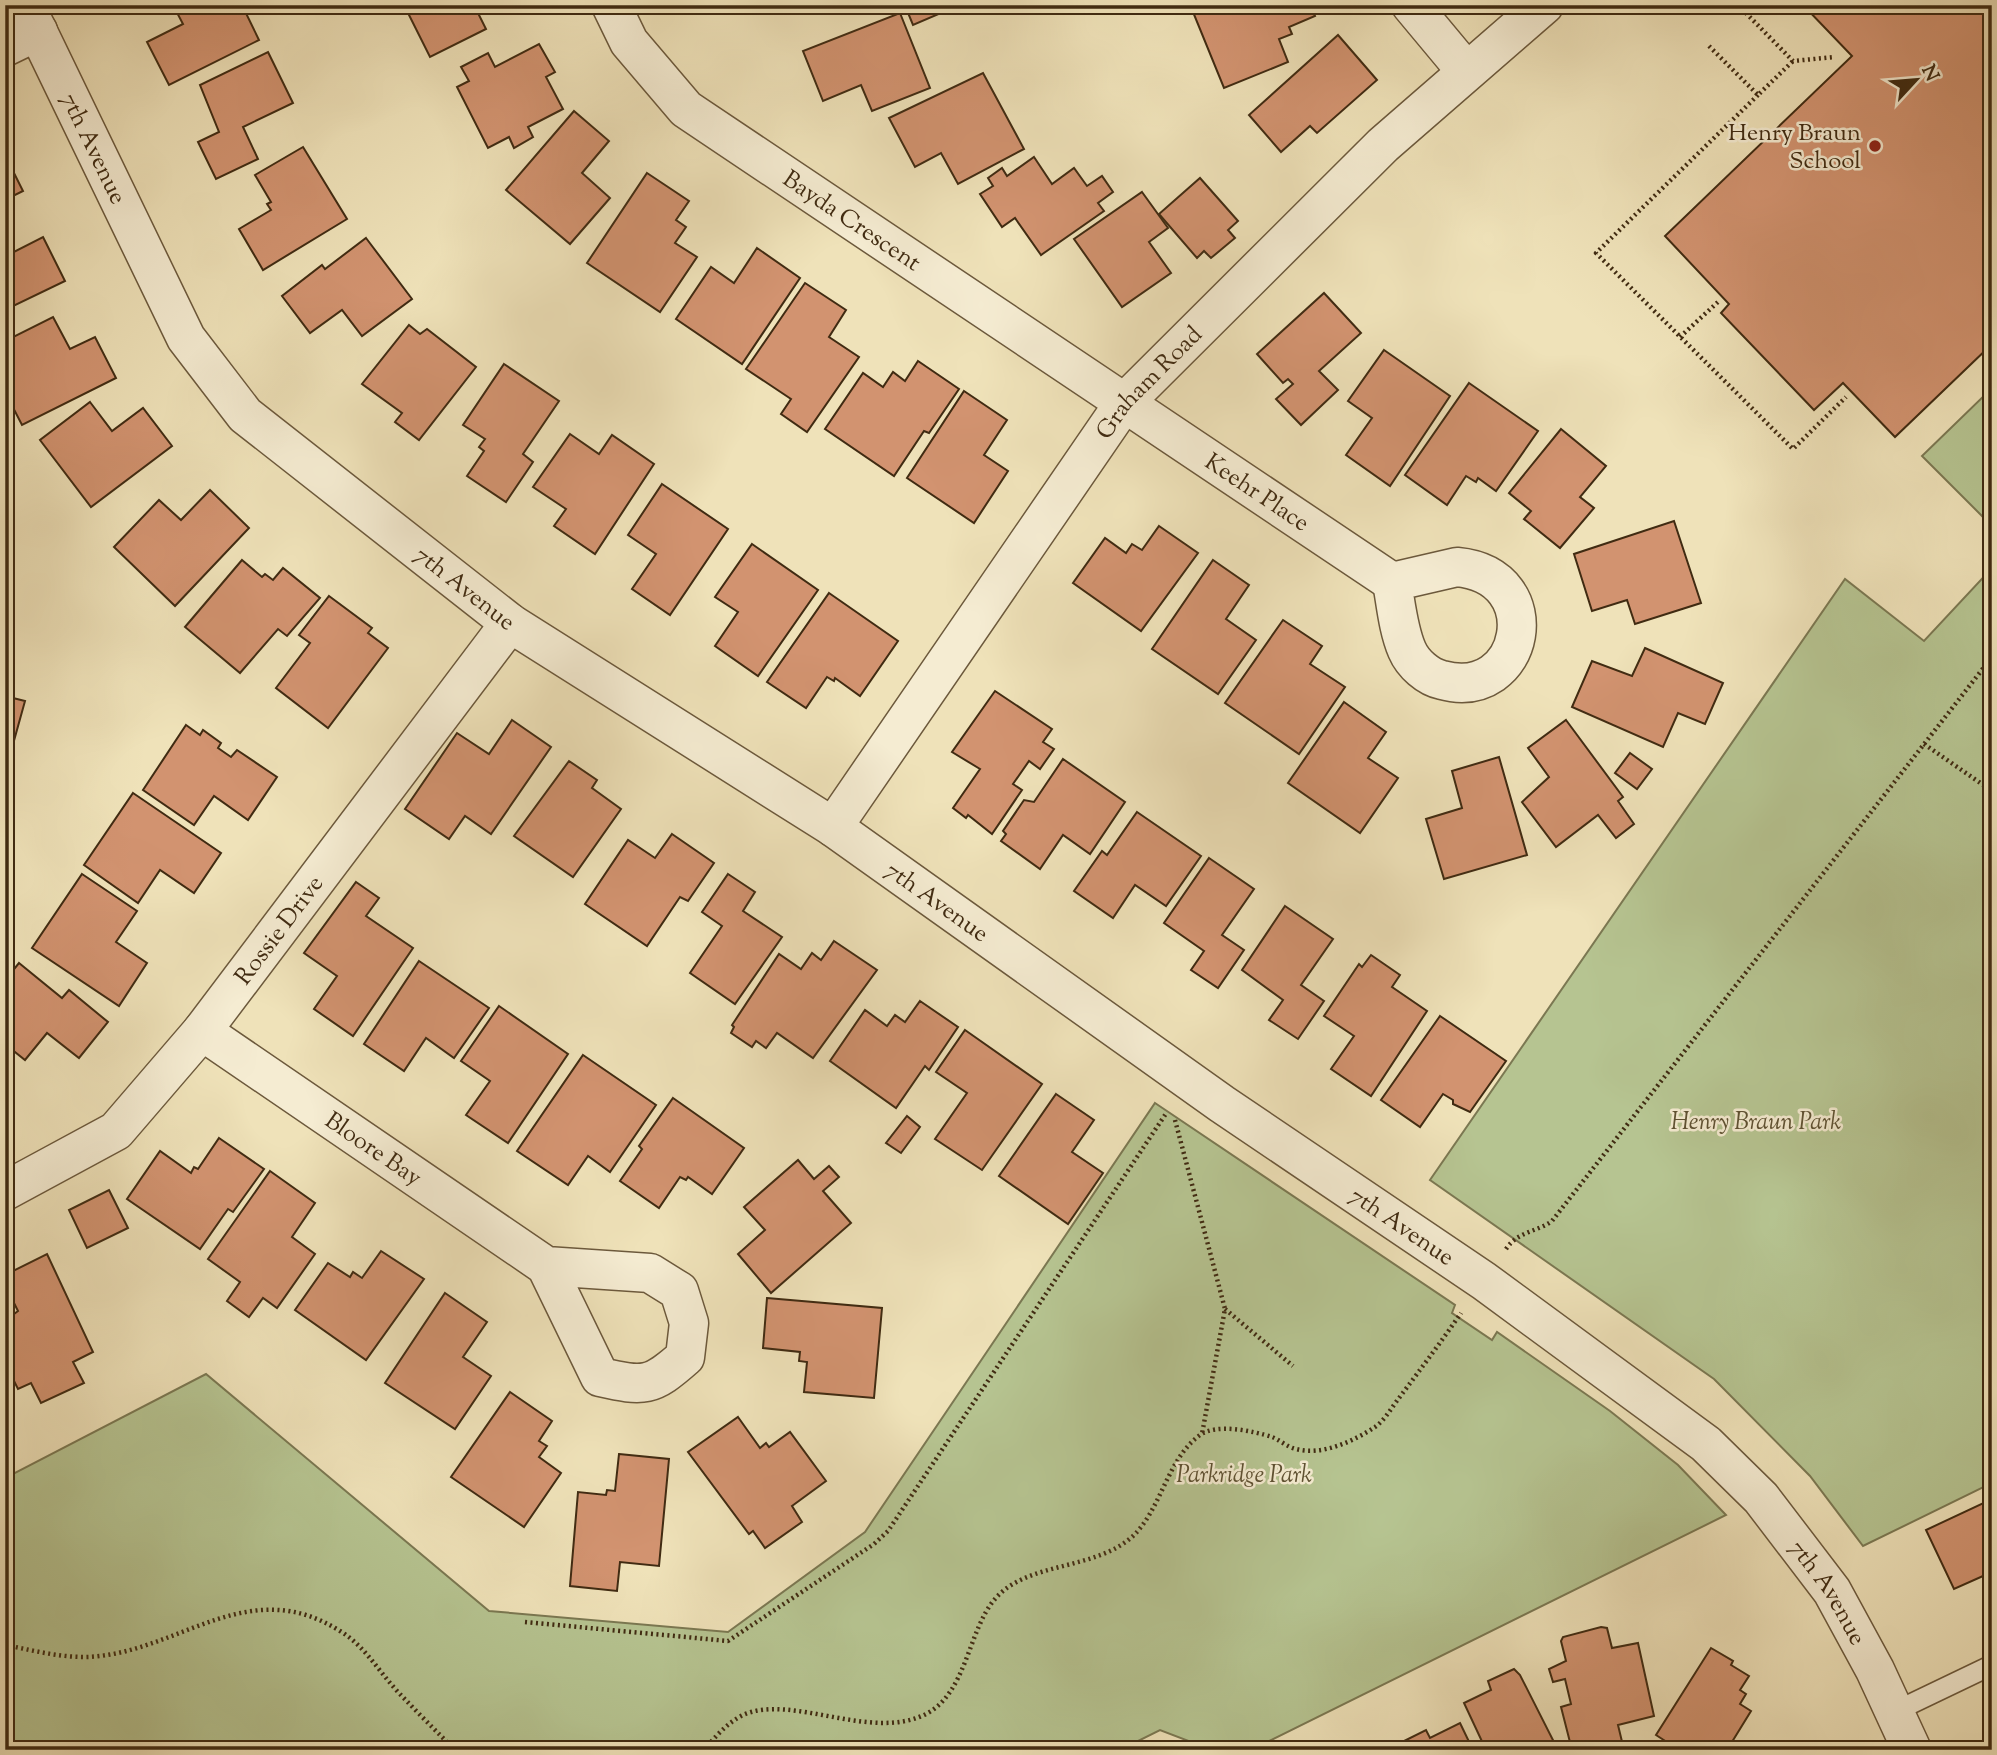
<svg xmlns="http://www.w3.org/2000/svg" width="1997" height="1755" font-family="'Sorts Mill Goudy',serif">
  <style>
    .green { fill: #b6c491; stroke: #7b7852; stroke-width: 2 }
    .building { fill: #d29370; stroke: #402b12; stroke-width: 2 }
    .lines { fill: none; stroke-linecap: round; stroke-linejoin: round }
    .service-casing { stroke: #6c593c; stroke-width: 22 }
    .minor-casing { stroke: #6c593c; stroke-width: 41 }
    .tertiary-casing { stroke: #6c593c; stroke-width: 41 }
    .path { stroke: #402b12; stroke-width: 4.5; stroke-dasharray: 2 3.5; stroke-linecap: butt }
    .service { stroke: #f5ecd2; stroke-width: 19 }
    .minor { stroke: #f5ecd2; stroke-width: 38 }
    .tertiary { stroke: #f5ecd2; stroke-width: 38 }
    .poi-dot { fill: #8f2418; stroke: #f5ecd2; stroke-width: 2.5 }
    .labels { text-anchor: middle; stroke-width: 5; stroke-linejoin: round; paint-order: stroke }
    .poi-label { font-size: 24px; fill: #402b12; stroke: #f5ecd2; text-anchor: end }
    .street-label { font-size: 24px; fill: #402b12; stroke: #f5ecd2 }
    .park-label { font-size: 24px; font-style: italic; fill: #5e5132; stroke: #f5ecd2 }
  </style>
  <rect width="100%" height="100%" fill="#efe2b9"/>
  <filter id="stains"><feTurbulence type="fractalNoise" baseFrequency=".00286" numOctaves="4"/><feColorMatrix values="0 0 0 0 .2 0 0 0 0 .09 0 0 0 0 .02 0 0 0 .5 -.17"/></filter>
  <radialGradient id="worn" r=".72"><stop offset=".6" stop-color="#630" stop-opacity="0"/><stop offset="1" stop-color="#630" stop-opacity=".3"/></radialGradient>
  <!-- green -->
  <g class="green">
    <polygon points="1992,388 1992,506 1982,516 1922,456"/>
    <polygon points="1992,568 1992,1483 1863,1546 1810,1476 1714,1379 1430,1180 1845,579 1924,641"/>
    <polygon points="1155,1103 1455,1305 1452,1313 1492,1340 1497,1332 1610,1411 1678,1465 1726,1515 1251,1750 1212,1750 1160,1730 1120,1750 5,1750 5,1478 206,1374 489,1611 728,1632 865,1532"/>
  </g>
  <!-- building -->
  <g class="building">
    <polygon points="173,5 242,5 259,40 169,85 147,42 183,24"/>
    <polygon points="404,5 474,5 486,29 430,57"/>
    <polygon points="913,5 938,5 941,13 913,25 906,8"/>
    <polygon points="1209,5 1310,5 1315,16 1289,27 1292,34 1279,39 1288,62 1224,88 1193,12"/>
    <polygon points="1803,5 1992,5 1992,344 1895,437 1843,383 1814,410 1721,313 1729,304 1665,236 1852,56"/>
    <polygon points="900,13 930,88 872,111 861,85 823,101 803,51"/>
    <polygon points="1338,35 1377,80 1317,133 1310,126 1281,152 1249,115"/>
    <polygon points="539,44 555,72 546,77 563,109 528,127 533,137 514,148 509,137 488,148 457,87 469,81 461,67 488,53 495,67"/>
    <polygon points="268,52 293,103 243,127 258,159 216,179 198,142 219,132 200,85"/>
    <polygon points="983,73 1024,149 958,184 941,153 915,167 889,118"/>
    <polygon points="574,111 609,141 582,173 610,198 570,244 506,190"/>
    <polygon points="303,147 347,219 263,270 239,229 271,210 267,204 271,202 255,175"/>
    <polygon points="5,155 23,191 5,200"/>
    <polygon points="1034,157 1052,184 1074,168 1087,186 1102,176 1113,192 1098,203 1104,211 1041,255 1015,218 1002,227 980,194 993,186 988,178 1002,168 1007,176"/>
    <polygon points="647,173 689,201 676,220 686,227 675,243 697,257 660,312 587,263"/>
    <polygon points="1200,178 1238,221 1228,230 1235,238 1211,258 1204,251 1197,258 1159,214"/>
    <polygon points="1142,192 1168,228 1149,242 1171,273 1122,307 1074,239"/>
    <polygon points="43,237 65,281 5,310 5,249 8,255"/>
    <polygon points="366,238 412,299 362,336 342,310 310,333 282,296 322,265 325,269"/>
    <polygon points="757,248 800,278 742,364 676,319 711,267 734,283"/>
    <polygon points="805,283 846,310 829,337 859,357 807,432 781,414 791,399 746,369"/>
    <polygon points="1324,293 1361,333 1319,371 1338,390 1301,425 1276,399 1293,384 1288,379 1283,383 1257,354"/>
    <polygon points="53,317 70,349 95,337 116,378 22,425 5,392 5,341"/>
    <polygon points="409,325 420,334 427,329 476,367 419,440 395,422 402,413 362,384"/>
    <polygon points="1384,350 1450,396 1390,486 1346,455 1372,418 1348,401"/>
    <polygon points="918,361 959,389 929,433 924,431 894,476 825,429 863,373 883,387 893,372 905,381"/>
    <polygon points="504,364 559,401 523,454 533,462 506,502 467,476 484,451 479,447 485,439 463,425"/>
    <polygon points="1469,383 1538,431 1496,491 1478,478 1476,482 1466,476 1447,505 1405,475"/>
    <polygon points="964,391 1007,420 984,455 1008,471 974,523 907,478"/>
    <polygon points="90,402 112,431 143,408 172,446 91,507 40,440"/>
    <polygon points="1561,429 1606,466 1580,497 1594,508 1560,548 1524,519 1531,511 1509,493"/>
    <polygon points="570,434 599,454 612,435 654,464 595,554 554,526 566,509 533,487"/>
    <polygon points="662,484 728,529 670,615 632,589 656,554 628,535"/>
    <polygon points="210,490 249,528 175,606 114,547 159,500 181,520"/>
    <polygon points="1674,521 1701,603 1635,624 1627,600 1592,611 1574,554"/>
    <polygon points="1159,526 1198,553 1141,631 1073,583 1105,538 1126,553 1132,544 1142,550"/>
    <polygon points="752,544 818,590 758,676 715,646 738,612 715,597"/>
    <polygon points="242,560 262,577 265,574 273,580 283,568 320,598 287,636 278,629 240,673 185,627"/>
    <polygon points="1213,560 1249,585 1226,619 1256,640 1218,694 1152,649"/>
    <polygon points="829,593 898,641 860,696 835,678 834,681 827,677 806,708 767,682"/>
    <polygon points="329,596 372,628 368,633 388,648 328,728 276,688 310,643 299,635"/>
    <polygon points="1283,620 1322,646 1310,664 1345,687 1299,754 1225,703"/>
    <polygon points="1645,648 1723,683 1705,724 1678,713 1663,747 1572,707 1592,661 1632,676"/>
    <polygon points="995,691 1052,729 1043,742 1054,749 1040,769 1029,761 1013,784 1022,790 992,834 968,815 966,818 953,808 980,769 952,752"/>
    <polygon points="5,696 25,701 7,766 12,767 6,788"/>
    <polygon points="1344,702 1386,732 1368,758 1398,778 1360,833 1288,783"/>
    <polygon points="512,720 551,747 491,834 465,816 449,839 405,809 457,733 489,754"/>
    <polygon points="1566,720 1623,797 1618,801 1634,824 1616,838 1598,815 1556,847 1522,802 1549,777 1528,748"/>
    <polygon points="186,725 200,735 203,730 221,743 218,748 231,757 237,750 277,777 248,820 214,796 194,825 143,790"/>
    <polygon points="1630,753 1652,769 1637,789 1615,773"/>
    <polygon points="1499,757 1527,855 1444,879 1426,819 1462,808 1452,771"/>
    <polygon points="1063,759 1125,802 1090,854 1063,835 1040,869 1001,841 1006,834 1003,831 1024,800 1034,802"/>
    <polygon points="569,761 597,780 592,788 621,809 573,877 514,836"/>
    <polygon points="133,793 221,853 194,893 160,870 138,903 84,865"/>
    <polygon points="1137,812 1201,856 1166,906 1135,885 1113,918 1074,891 1102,851 1107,855"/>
    <polygon points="672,834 714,863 688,901 680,897 647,946 585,904 628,840 655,858"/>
    <polygon points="1209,858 1254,889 1222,935 1244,950 1218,988 1191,970 1204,951 1164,923"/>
    <polygon points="82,874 137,911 116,942 147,963 119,1006 32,948"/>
    <polygon points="728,874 755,892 743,911 782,937 735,1004 690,973 722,926 702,912"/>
    <polygon points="356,882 379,898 366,916 413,948 353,1036 314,1009 337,976 304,953"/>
    <polygon points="1285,906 1333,939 1301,985 1324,1001 1298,1039 1269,1020 1283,1000 1242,970"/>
    <polygon points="834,941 877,970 813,1058 777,1033 766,1048 756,1041 752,1047 731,1033 734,1027 732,1025 779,954 801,969 812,953 821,960"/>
    <polygon points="1371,955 1400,975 1392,987 1427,1011 1371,1096 1331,1069 1354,1036 1324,1016 1359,964 1362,967"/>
    <polygon points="419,961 489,1008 454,1058 426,1038 404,1071 364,1044"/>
    <polygon points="19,963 62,998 69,990 108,1022 79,1058 47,1033 25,1060 5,1044 5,980"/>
    <polygon points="920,1001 958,1027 929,1070 925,1066 896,1108 830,1061 865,1010 887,1026 895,1015 905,1022"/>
    <polygon points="499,1006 568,1054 508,1143 466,1115 490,1081 461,1061"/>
    <polygon points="1440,1016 1506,1061 1470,1112 1453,1104 1453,1100 1443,1094 1420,1127 1381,1100"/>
    <polygon points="965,1030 1042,1084 982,1170 935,1139 967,1093 936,1072"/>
    <polygon points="583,1055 656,1105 610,1172 588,1156 568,1185 517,1151"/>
    <polygon points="1056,1094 1094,1120 1072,1152 1103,1173 1068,1224 999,1176"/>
    <polygon points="673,1098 744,1148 712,1194 688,1177 686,1180 680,1177 659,1208 620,1181 642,1149 639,1146"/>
    <polygon points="907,1116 920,1127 901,1153 886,1143"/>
    <polygon points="219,1138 264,1169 233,1212 228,1209 200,1249 127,1199 160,1151 191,1173 194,1167 198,1169"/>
    <polygon points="798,1160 814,1179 829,1166 839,1177 823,1191 851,1223 771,1293 738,1254 765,1230 744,1207"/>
    <polygon points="270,1171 315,1203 292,1237 315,1254 277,1308 263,1298 249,1317 227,1301 240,1282 208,1259"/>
    <polygon points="109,1190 128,1228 87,1248 69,1210"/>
    <polygon points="381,1251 424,1279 366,1360 295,1310 328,1263 350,1277 353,1272 362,1278"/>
    <polygon points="47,1254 93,1352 73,1362 84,1383 41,1403 31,1383 18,1389 5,1363 5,1321 18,1311 5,1285 5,1275"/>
    <polygon points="445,1293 487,1322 463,1357 491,1376 455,1429 385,1383"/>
    <polygon points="767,1298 882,1308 874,1398 804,1392 807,1362 799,1361 800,1352 763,1348"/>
    <polygon points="510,1392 552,1421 539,1441 547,1446 539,1457 561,1473 524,1527 451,1477"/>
    <polygon points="738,1417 760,1448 766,1443 769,1447 790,1432 826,1481 792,1506 802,1522 765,1548 753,1531 749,1534 688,1452"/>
    <polygon points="619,1454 669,1459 659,1566 620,1562 617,1591 570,1586 578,1492 606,1495 607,1490 615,1491"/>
    <polygon points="1992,1499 1992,1572 1954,1589 1926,1530"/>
    <polygon points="1601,1627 1607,1628 1612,1648 1638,1643 1654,1716 1618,1725 1624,1750 1572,1750 1561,1707 1571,1704 1565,1679 1553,1682 1549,1669 1566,1661 1561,1641 1563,1637"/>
    <polygon points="1711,1648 1733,1661 1731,1665 1749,1676 1740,1690 1746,1694 1740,1704 1751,1711 1727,1750 1670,1750 1673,1746 1656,1735"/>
    <polygon points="1514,1669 1520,1675 1558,1750 1486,1750 1464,1703 1491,1690 1488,1681"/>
    <polygon points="1460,1723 1473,1750 1403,1750 1400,1743 1426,1730 1430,1738"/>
  </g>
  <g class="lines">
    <defs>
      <polyline id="service" points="1894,1712 1992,1665"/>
      <g id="minor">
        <path id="s1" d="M 611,5 L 629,42 L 686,109 L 1392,582"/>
        <polyline points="1411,5 1466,71"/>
        <polyline points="5,47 38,31"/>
        <path d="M 1457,567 C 1551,576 1525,703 1442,680 C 1428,677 1413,664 1407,650 C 1398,629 1396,604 1392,582 Z"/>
        <path id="s2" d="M 833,827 L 1124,403 L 1383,145 L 1544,5"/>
        <path id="s3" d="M 202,1031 L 546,1266 L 600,1377 C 645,1387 651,1387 685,1357 L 689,1323 L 679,1291 L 650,1273 L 546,1266"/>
        <path id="s4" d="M 5,1191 L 116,1131 L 202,1031 L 510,623"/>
      </g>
      <g id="tertiary">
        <path id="s5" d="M 25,5 L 186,338 L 245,415 L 510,623 L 833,827 L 1222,1104 L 1484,1281 L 1706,1444 L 1761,1498 L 1832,1591 L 1875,1670 L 1912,1750"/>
      </g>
    </defs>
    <!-- service casing -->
    <use href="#service" class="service-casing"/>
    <!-- minor casing -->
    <use href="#minor" class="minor-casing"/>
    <!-- tertiary casing -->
    <use href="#tertiary" class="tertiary-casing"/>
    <!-- path -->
    <g class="path">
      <polyline points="1738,5 1793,61 1835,57"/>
      <polyline points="1709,46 1758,95 1793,61"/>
      <polyline points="1758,95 1596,253 1793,449 1846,397"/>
      <polyline points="1680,337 1719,301"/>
      <polyline points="1924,744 1992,791"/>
      <polyline points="1175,1120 1225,1309 1202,1434"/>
      <path d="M 1506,1249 C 1518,1231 1537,1232 1552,1221 L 1992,657"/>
      <polyline points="1225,1309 1293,1366"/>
      <polyline points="525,1622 728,1641 874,1544 888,1531 1167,1112"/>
      <path d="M 5,1645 C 37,1651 68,1660 100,1656 C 185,1646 252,1575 340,1631 C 365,1646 379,1672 399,1693 C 417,1712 436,1731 455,1750"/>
      <path d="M 704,1750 C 715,1737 727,1723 743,1715 C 791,1693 871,1742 926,1714 C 967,1693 968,1630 995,1599 C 1027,1561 1095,1571 1133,1536 C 1162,1508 1167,1459 1200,1435 C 1217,1423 1253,1431 1272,1437 C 1280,1440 1287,1447 1296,1449 C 1322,1456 1354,1441 1375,1427 C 1385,1420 1392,1407 1399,1398 C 1420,1370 1441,1342 1461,1313"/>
    </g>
    <!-- service -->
    <use href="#service" class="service"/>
    <!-- minor -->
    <use href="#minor" class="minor"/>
    <!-- tertiary -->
    <use href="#tertiary" class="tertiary"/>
  </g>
  <!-- markers -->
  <circle class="poi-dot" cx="1875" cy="146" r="7"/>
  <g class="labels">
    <!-- poi labels -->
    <g class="poi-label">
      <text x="1861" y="140">Henry Braun<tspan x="1861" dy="28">School</tspan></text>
    </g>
    <!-- street labels -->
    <g class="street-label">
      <text dy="8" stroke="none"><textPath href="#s5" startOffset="159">7th Avenue</textPath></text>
      <text dy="8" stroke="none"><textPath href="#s1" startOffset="329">Bayda Crescent</textPath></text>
      <text dy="8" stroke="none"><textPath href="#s2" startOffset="546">Graham Road</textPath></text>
      <text dy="8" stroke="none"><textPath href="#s1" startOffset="817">Keehr Place</textPath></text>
      <text dy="8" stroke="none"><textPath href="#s5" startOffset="747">7th Avenue</textPath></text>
      <text dy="8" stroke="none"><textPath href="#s5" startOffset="1314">7th Avenue</textPath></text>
      <text dy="8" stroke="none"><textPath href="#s4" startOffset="385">Rossie Drive</textPath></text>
      <text dy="8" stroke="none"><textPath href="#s3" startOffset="208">Bloore Bay</textPath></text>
      <text dy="8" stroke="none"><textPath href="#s5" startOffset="1881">7th Avenue</textPath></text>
      <text dy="8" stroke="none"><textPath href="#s5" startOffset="2448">7th Avenue</textPath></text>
    </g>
    <!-- park labels -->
    <g class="park-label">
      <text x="1756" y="1129">Henry Braun Park</text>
      <text x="1244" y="1482">Parkridge Park</text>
    </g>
  </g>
  <!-- margin -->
  <rect width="1997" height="1755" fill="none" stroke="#efe2b9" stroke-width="28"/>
  <rect x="7" y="7" width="1983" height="1741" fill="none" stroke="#402b12" stroke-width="3.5"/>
  <rect x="14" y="14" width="1969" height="1727" fill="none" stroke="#402b12" stroke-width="2"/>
  <!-- north arrow -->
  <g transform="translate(1916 80) rotate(64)" stroke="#f5ecd2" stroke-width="5" paint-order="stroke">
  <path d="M0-5L12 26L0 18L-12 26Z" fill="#402b12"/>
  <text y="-10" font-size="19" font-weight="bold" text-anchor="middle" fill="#402b12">N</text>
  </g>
  <rect width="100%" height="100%" filter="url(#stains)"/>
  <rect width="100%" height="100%" fill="url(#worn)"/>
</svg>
